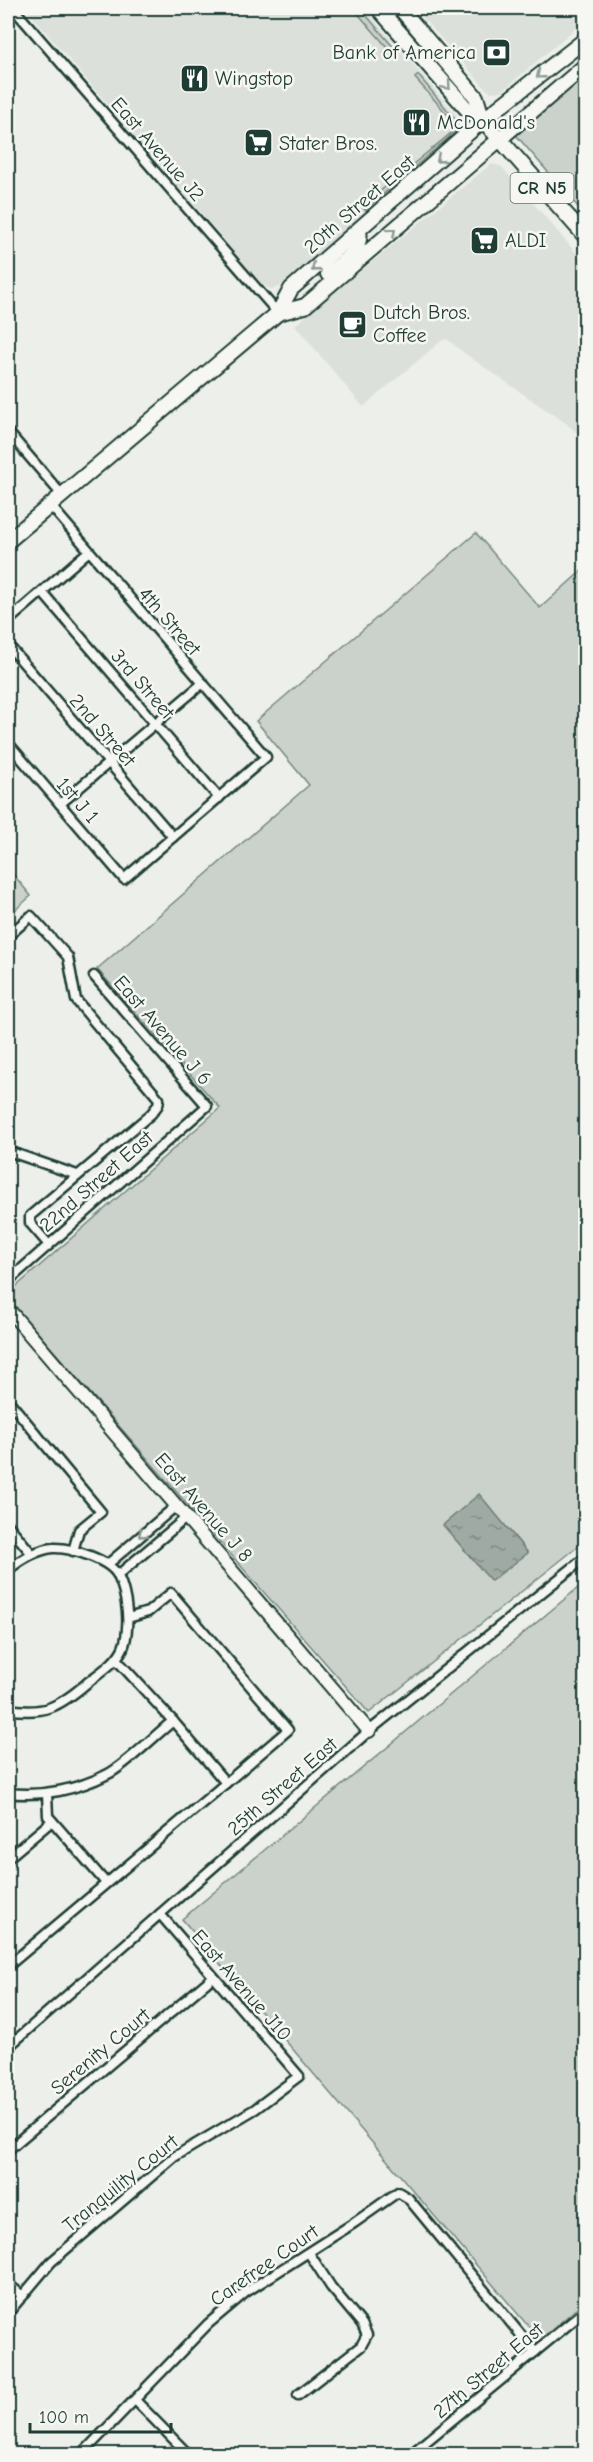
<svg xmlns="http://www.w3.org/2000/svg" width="593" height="2462" font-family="'Comic Neue',sans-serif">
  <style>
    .built { fill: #dce0db }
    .green { fill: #cbd2cc; stroke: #758880; stroke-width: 1.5 }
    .water { fill: url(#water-ripples); stroke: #6c7e77; stroke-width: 1.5 }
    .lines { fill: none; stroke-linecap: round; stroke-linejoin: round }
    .street-casing { stroke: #1f3d34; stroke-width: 13 }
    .secondary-casing { stroke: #1f3d34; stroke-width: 16 }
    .primary-casing { stroke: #1f3d34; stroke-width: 18 }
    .street { stroke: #f6f6f2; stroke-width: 8 }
    .secondary { stroke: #f6f6f2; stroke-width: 12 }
    .primary { stroke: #f6f6f2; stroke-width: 14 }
    .oneway { stroke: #8a9a93 }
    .labels { text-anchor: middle; stroke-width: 5; stroke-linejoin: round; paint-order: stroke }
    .shield { fill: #f6f6f2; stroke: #60746d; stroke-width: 1.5 }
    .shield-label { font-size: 18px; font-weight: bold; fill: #1f3d34 }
    .poi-label { font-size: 20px; fill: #1f3d34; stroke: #f6f6f2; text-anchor: start }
    .street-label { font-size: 20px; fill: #1f3d34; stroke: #f6f6f2 }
  </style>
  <defs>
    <pattern id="water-ripples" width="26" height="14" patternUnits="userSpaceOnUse" patternTransform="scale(1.5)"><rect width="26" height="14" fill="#9faaa4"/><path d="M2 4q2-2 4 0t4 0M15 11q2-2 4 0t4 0" fill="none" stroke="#818c86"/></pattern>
  </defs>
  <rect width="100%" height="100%" fill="#edefea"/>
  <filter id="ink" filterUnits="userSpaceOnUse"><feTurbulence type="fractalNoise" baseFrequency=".0167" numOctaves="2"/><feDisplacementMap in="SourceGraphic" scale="12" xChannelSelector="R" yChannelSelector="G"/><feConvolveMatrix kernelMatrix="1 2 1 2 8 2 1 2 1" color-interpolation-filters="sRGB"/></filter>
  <g filter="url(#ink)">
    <!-- built -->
    <g class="built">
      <polygon points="25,8 364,8 457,116 461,130 455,139 278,288 270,289 261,283"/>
      <polygon points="414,8 573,8 584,21 507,87 502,91 491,92 486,89"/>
      <polygon points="491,164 501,166 585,263 585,440 567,424 468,356 447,339 441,341 363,407 295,325"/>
    </g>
    <!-- green -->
    <g class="green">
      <polygon points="353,8 360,8 394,48 386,55 384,52 388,48"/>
      <polygon points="418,75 455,119 456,131 365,210 362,207 379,195 378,193 451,133 455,127 454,122 415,78"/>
      <polygon points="585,76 585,215 516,135"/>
      <polygon points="476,533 540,608 585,568 585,1541 369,1713 11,1302 11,1291 220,1108 97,969 309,785 256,721"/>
      <polygon points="8,868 31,896 8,916"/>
      <polygon points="585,1582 585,2301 540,2340 182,1919"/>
    </g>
    <!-- water -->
    <polygon class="water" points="479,1494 528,1553 491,1581 443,1525"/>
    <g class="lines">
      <defs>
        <g id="street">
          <polyline points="13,8 278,313"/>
          <polyline points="8,432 62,495"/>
          <polyline points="42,592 219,798"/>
          <polyline points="8,621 89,551"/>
          <polyline points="8,645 173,837"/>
          <polyline points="8,743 124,879 266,757 50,505"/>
          <polyline points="60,804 203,683"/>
          <polyline points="8,936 31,916 68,957 76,1000 159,1099 158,1105 151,1114 30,1216 30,1223 49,1245"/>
          <polyline points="8,1151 77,1175"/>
          <polyline points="8,1281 207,1106 94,976"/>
          <polyline points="8,1400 101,1512 79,1530 73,1551"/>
          <polyline points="8,1525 32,1554"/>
          <polyline points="108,1564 177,1505"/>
          <path d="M 8,1570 C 20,1560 36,1550 53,1548 C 70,1547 111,1560 118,1576 C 123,1586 126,1601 127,1612 C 128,1622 127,1639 123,1648 C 116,1663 99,1673 87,1683 C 59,1707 44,1715 8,1709"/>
          <polyline points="118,1575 187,1517"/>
          <polyline points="128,1618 148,1612 171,1593 288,1730 226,1783"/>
          <path d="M 8,1793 C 41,1797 77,1790 108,1774 C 126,1765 155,1735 173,1721 L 116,1659"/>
          <polyline points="47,1794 48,1816 106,1883"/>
          <polyline points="8,1858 52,1821"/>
          <polyline points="8,1966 226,1783 173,1721"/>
          <polyline points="8,2047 369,1731 586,1557"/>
          <polyline points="8,2150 213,1977"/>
          <polyline points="8,2284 23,2296"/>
          <polyline points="8,2313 51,2262 174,2157 255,2109 299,2076 160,1914"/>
          <polyline points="298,2395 361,2346 367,2335 362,2324 331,2287 309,2253"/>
          <polyline points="136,2401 188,2454"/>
          <polyline points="82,2454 208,2324 246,2292 354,2223 398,2192 408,2198 535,2352"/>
          <polyline points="411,2454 586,2310"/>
          <polyline points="581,2454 586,2451"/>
        </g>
        <polyline id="secondary" points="8,1309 369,1731"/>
        <g id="primary">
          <polyline points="378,8 466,108 483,120 586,237"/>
          <polyline points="400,8 476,97 483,120"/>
          <path d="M 328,274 C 342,262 363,251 359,230"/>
          <polyline points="278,313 305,306 586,65"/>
          <polyline points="8,541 278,313 291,289 483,120 586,39"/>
        </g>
      </defs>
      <!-- street casing -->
      <use href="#street" class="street-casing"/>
      <!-- secondary casing -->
      <use href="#secondary" class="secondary-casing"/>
      <!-- primary casing -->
      <use href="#primary" class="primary-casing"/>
      <!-- street -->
      <use href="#street" class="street"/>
      <!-- secondary -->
      <use href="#secondary" class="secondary"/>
      <!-- primary -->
      <use href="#primary" class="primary"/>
    </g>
    <!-- one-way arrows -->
    <defs><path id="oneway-chevron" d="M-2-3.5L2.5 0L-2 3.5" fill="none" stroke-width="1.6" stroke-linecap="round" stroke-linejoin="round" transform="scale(1.5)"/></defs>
    <g class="oneway">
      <use href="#oneway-chevron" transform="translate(540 75) rotate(141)"/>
      <use href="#oneway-chevron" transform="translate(447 86) rotate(49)"/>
      <use href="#oneway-chevron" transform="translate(440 159) rotate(139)"/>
      <use href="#oneway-chevron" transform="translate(392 232) rotate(-41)"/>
      <use href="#oneway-chevron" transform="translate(315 268) rotate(139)"/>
      <use href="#oneway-chevron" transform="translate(142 1534) rotate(139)"/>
    </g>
  </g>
  <!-- icons -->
  <defs>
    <symbol id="bank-square" viewBox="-11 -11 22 22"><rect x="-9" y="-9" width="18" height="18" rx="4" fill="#1f3d34" stroke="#f6f6f2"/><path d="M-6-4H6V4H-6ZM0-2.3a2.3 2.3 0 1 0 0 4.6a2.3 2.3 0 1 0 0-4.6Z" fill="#fff"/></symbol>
    <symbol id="restaurant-square" viewBox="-11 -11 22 22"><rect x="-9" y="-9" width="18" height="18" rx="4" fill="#1f3d34" stroke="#f6f6f2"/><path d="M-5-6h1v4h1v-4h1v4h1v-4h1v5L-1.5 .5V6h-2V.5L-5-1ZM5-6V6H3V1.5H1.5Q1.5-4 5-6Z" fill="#fff"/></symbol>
    <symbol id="supermarket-square" viewBox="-11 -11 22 22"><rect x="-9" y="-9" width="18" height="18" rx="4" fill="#1f3d34" stroke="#f6f6f2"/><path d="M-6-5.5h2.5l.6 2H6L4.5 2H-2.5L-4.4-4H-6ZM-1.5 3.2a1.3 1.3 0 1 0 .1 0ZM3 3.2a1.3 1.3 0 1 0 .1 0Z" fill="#fff"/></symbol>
    <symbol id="cafe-square" viewBox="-11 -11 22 22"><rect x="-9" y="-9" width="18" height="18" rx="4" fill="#1f3d34" stroke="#f6f6f2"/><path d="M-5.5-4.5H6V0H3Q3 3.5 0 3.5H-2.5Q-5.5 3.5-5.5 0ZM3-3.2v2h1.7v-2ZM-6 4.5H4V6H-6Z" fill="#fff"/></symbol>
  </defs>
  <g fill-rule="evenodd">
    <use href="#bank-square" x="480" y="36" width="33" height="33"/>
    <use href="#restaurant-square" x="178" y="62" width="33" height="33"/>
    <use href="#restaurant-square" x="400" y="106" width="33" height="33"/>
    <use href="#supermarket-square" x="242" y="126" width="33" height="33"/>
    <use href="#supermarket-square" x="468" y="224" width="33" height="33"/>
    <use href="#cafe-square" x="336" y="308" width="33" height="33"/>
  </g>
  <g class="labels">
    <!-- shield labels -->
    <rect class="shield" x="510.5" y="173" width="63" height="30" rx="4.5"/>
    <g class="shield-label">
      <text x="542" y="194">CR N5</text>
    </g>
    <!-- poi labels -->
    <g class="poi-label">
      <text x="476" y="59" text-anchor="end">Bank of America</text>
      <text x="215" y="85">Wingstop</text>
      <text x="437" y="129">McDonald's</text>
      <text x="279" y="150">Stater Bros.</text>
      <text x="505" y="247">ALDI</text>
      <text x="373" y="319">Dutch Bros.<tspan x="373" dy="23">Coffee</tspan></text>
    </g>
    <!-- street labels -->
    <g class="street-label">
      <text transform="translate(158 149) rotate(49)" y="7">East Avenue J2</text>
      <text transform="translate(359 204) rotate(-41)" y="7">20th Street East</text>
      <text transform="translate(170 621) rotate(49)" y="7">4th Street</text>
      <text transform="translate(143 684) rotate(49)" y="7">3rd Street</text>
      <text transform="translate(103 730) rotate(49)" y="7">2nd Street</text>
      <text transform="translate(78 800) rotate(49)" y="7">1st J 1</text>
      <text transform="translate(163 1030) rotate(49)" y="7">East Avenue J 6</text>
      <text transform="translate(96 1181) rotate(-41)" y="7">22nd Street East</text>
      <text transform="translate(204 1507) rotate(49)" y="7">East Avenue J 8</text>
      <text transform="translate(282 1786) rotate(-41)" y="7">25th Street East</text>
      <text transform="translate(242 1985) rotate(49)" y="7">East Avenue J10</text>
      <text transform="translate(100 2051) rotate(-40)" y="7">Serenity Court</text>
      <text transform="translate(120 2183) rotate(-39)" y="7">Tranquility Court</text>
      <text transform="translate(264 2265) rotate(-35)" y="7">Carefree Court</text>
      <text transform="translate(488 2370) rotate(-40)" y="7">27th Street East</text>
    </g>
  </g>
  <!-- margin -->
  <rect width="593" height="2462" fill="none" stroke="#f6f6f2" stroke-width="30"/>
  <rect x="15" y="15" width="563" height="2432" fill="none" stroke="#1f3d34" stroke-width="2" filter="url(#ink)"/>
  <!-- scale -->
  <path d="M30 2423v9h141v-9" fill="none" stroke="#1f3d34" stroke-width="3"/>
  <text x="39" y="2423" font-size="18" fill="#1f3d34" stroke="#f6f6f2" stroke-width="4.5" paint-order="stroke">100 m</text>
</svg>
